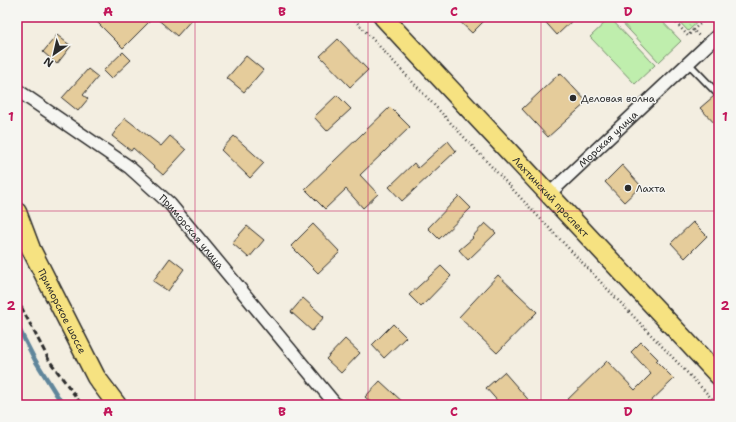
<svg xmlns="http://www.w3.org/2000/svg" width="736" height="422" font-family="'Shantell Sans',sans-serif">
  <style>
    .grass { fill: #bfeead; stroke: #758c6c }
    .park { fill: url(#park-dots); stroke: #758c6c }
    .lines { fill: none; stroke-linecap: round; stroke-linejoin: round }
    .stream { stroke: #61869b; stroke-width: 4.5 }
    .building { fill: #e5cc9b; stroke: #2b2b2b }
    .service-casing { stroke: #2b2b2b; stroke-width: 9 }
    .minor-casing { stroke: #2b2b2b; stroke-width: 15 }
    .primary-casing { stroke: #2b2b2b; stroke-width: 21 }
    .path { stroke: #2b2b2b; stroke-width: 2.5; stroke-dasharray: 1 3; stroke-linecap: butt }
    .service { stroke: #f6f6f2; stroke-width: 6 }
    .minor { stroke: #f6f6f2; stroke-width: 12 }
    .primary { stroke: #f6e281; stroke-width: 18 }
    .rail { stroke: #2b2b2b; stroke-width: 3; stroke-dasharray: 6 3; stroke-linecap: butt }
    .grid { fill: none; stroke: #c2185b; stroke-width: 1; stroke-opacity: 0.55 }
    .poi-dot { fill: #2b2b2b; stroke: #f6f6f2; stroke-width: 1.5 }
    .labels { text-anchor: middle; stroke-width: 3; stroke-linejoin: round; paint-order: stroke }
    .poi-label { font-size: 10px; fill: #2b2b2b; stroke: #f6f6f2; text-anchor: start }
    .street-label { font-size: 10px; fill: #2b2b2b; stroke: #f6f6f2 }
    .neatline { fill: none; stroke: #c2185b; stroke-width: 1.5 }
    .grid-label { font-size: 13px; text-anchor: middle; font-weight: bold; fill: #c2185b }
  </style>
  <defs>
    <pattern id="park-dots" width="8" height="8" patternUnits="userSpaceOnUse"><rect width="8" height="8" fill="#bfeead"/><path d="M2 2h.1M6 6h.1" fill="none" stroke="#a4cc95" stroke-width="1.8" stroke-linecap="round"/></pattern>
  </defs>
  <rect width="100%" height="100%" fill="#f3eee1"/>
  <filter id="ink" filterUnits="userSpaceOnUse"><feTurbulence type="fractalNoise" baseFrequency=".025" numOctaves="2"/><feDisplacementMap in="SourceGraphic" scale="8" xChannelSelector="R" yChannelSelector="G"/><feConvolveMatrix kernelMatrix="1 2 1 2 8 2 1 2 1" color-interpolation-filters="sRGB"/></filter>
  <g filter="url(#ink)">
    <!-- grass -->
    <g class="grass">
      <polygon points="617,17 658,17 681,41 659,62"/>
      <polygon points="610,18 655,65 635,84 590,37"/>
    </g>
    <!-- park -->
    <polygon class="park" points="675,17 703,17 688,31"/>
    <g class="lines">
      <!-- stream -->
      <polyline class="stream" points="17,325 35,360 63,405"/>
    </g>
    <!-- building -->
    <g class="building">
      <polygon points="92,17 154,17 123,48"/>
      <polygon points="155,17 194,17 177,36"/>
      <polygon points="455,17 488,17 472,33"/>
      <polygon points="541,17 576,17 557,35"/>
      <polygon points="57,35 71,46 57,64 43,52"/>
      <polygon points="338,39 368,70 350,87 320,56"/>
      <polygon points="123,52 131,60 111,79 103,71"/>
      <polygon points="246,56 263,70 244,92 227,78"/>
      <polygon points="88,69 98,77 83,95 88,99 78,111 62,98"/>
      <polygon points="560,73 587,102 548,137 522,109"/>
      <polygon points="337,95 351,109 327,131 314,117"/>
      <polygon points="714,96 719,97 719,128 700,108"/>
      <polygon points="390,107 410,127 360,175 378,194 363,208 346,189 325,209 305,189"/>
      <polygon points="125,118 161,146 170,136 186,150 163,175 133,148 131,151 112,136"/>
      <polygon points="234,136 264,163 250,178 221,150"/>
      <polygon points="448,141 456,151 402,201 389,187 414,163 418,168"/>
      <polygon points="622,165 641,186 624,202 605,182"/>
      <polygon points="459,196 471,208 439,239 428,228"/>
      <polygon points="693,222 707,236 685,258 671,243"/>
      <polygon points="485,223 496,233 468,260 459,250 473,238 472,237"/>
      <polygon points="313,224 340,252 318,273 291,246"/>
      <polygon points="247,226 264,240 249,258 232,243"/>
      <polygon points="170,258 184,269 168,291 153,281"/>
      <polygon points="441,266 451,276 421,307 409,295"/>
      <polygon points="498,275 537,312 497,353 459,317"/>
      <polygon points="303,298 324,317 312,331 291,312"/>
      <polygon points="393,324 406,337 384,358 372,345"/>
      <polygon points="345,339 360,353 341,373 326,359"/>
      <polygon points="641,342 658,359 656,361 674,379 647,405 562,405 607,361 635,390 651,374 631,352"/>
      <polygon points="504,372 533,405 501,405 486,388"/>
      <polygon points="380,381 406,405 374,405 365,397"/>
    </g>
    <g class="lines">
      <defs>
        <polyline id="service" points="688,63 717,93"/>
        <g id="minor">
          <path id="s1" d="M 17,90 L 129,167 L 170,204 L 336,405"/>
          <path id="s2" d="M 548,195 L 719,34"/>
        </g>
        <g id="primary">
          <path id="s3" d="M 383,17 L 719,376"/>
          <path id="s4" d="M 17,212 L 31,249 L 96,377 L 117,405"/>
        </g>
      </defs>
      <!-- service casing -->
      <use href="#service" class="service-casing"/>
      <!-- minor casing -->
      <use href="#minor" class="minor-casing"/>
      <!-- primary casing -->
      <use href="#primary" class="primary-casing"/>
      <!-- path -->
      <g class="path">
        <polyline points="352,17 532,210 718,405"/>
        <polyline points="671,17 688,36 693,30 699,36"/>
        <polyline points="693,30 708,17"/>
      </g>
      <!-- service -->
      <use href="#service" class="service"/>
      <!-- minor -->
      <use href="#minor" class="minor"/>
      <!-- primary -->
      <use href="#primary" class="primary"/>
      <!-- rail -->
      <polyline class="rail" points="17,299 49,360 82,405"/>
    </g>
  </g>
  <!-- grid -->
  <path class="grid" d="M 195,17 L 195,405M 368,17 L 368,405M 541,17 L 541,405M 17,211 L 719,211"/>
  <!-- markers -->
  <g class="poi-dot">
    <circle cx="573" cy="98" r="4"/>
    <circle cx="628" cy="188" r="4"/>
  </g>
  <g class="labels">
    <!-- poi labels -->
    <g class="poi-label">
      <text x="581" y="102">Деловая волна</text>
      <text x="636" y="192">Лахта</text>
    </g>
    <!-- street labels -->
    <g class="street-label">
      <text dy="4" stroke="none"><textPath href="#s2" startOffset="82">Морская улица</textPath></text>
      <text dy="4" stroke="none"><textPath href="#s3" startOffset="246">Лахтинский проспект</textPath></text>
      <text dy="4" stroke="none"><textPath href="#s1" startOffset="226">Приморская улица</textPath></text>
      <text dy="4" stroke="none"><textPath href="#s4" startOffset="109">Приморское шоссе</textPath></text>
    </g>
  </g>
  <!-- margin -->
  <rect width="736" height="422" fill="none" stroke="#f6f6f2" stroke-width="44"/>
  <!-- north arrow -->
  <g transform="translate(54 54) rotate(214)" stroke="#f6f6f2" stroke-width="3" paint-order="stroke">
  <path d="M0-3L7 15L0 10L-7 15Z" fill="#2b2b2b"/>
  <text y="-6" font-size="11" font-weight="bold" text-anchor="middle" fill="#2b2b2b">N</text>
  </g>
  <rect x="22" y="22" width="692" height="378" class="neatline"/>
  <g class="grid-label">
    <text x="108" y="16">A</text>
    <text x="282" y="16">B</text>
    <text x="454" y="16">C</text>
    <text x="628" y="16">D</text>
    <text x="11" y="121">1</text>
    <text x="725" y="121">1</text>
    <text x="11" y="310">2</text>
    <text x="725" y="310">2</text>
    <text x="108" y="416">A</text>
    <text x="282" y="416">B</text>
    <text x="454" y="416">C</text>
    <text x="628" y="416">D</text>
  </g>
</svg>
